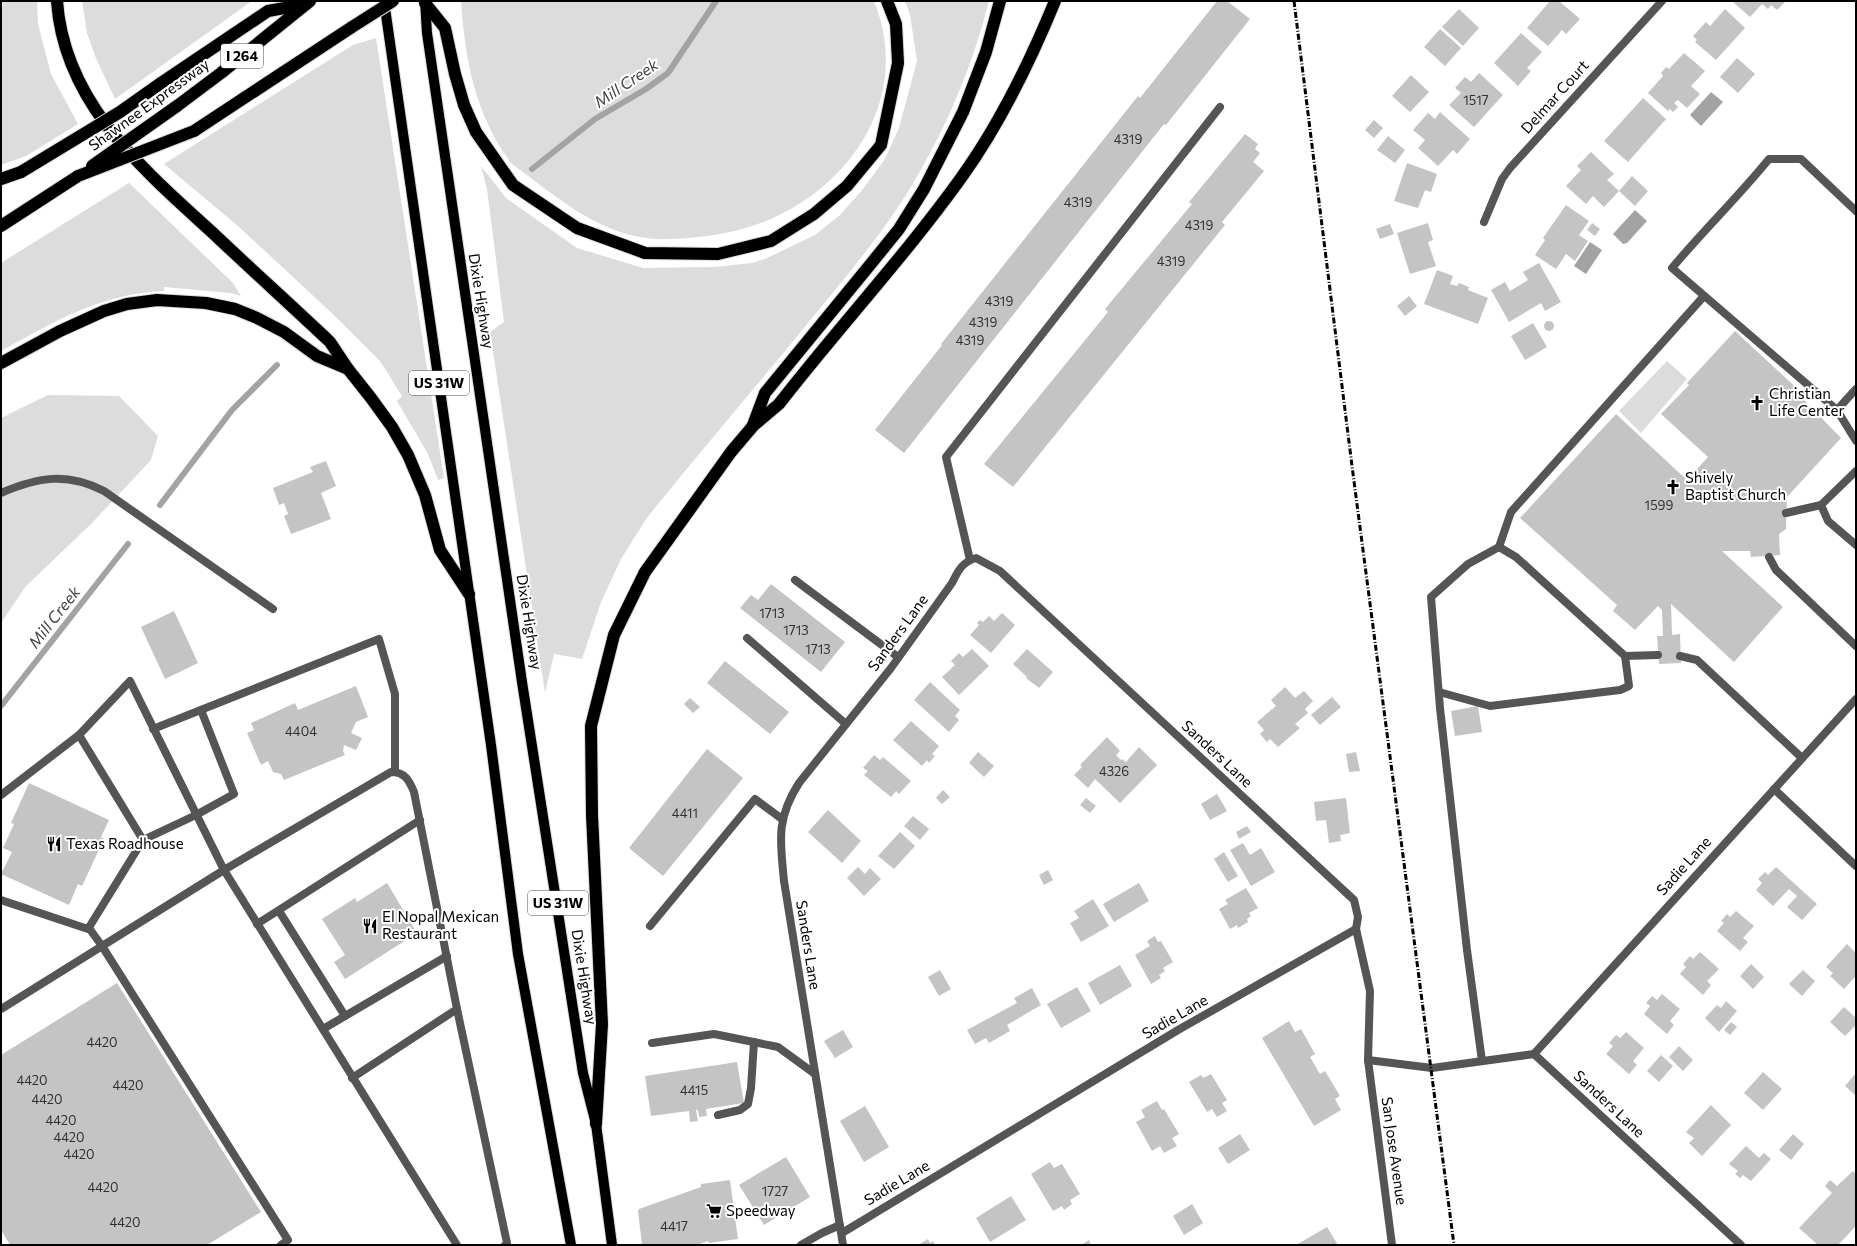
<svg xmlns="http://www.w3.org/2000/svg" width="1857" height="1246" font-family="Commissioner,sans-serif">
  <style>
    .green { fill: #dcdcdc }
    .water { fill: #a3a3a3 }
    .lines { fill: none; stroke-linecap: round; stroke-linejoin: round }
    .stream { stroke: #a3a3a3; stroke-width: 6 }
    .building { fill: #c4c4c4 }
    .primary-casing { stroke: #dbdbdb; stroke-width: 12 }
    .motorway-casing { stroke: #dbdbdb; stroke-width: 14 }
    .service { stroke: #555; stroke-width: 8 }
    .minor { stroke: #555; stroke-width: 8 }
    .primary { stroke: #000; stroke-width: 10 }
    .motorway { stroke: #000; stroke-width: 12 }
    .rail { stroke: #000; stroke-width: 3; stroke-dasharray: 6 2 1 2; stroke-linecap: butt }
    .motorway-bridge-casing { stroke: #dbdbdb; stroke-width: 14; stroke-linecap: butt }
    .motorway-bridge { stroke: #000; stroke-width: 12 }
    .labels { text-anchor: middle; stroke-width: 4; stroke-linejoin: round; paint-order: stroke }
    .number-label { font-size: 13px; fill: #313131 }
    .shield { fill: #fff; stroke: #4c4c4c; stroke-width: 1 }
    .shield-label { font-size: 14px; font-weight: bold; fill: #000 }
    .street-label { font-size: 15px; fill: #000; stroke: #fff }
    .poi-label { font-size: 15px; fill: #000; stroke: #fff; text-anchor: start }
    .water-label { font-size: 16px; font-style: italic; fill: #444; stroke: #fff }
  </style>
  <rect width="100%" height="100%" fill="#fff"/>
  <!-- green -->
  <g class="green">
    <polygon points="1,1 37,1 38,24 51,74 78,124 26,156 1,165"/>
    <polygon points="82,1 252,1 115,99 95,56 87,33"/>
    <path d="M 461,1 L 874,1 C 911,92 857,180 773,218 C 747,230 717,236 688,238 C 674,239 660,240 646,238 C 594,231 553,194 512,164 C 475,116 465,59 461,1 Z"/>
    <path d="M 905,1 L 989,1 C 974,61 950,119 919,173 C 891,223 853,268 817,312 C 760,382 702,449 646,519 L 621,559 L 601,602 L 582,659 L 554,654 L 545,693 L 490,332 L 504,322 L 487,189 L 481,166 L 506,198 L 577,248 L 643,268 L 714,267 L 752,263 L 765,259 L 815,235 L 840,215 L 863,189 L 885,159 L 899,128 L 917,61 L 910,15 Z"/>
    <polygon points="376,38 444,478 438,480 428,454 397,401 402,396 380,361 336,317 238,226 164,164 353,45"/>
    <path d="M 129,183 L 233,283 L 241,296 L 230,293 L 164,287 L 164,291 C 99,294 56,321 1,351 L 1,263 Z"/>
    <polygon points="1667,361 1687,379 1641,433 1619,411"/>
    <polygon points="48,395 119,396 158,436 151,460 91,524 26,586 1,623 1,418"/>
  </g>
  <!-- water -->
  <g class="water">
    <polygon points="1711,92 1723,102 1701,126 1690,115"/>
    <polygon points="1635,210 1647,221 1627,243 1623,244 1613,234"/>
    <polygon points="1590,242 1602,250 1586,274 1574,266"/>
  </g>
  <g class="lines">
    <!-- stream -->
    <g class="stream">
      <polyline points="532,169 595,119 646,89 668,73 716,1"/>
      <polyline points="160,505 232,410 277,365"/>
      <polyline points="1,706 128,544"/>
    </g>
  </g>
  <!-- building -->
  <g class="building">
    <polygon points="1217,1 1227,1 1250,19 1166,125 1164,124 904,453 875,430 942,345 941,344 1138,96 1140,98"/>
    <polygon points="1550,1 1559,1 1580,19 1566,34 1562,30 1548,46 1527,28"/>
    <polygon points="1732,1 1786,1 1777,10 1771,5 1768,9 1762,4 1750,17"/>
    <polygon points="1459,9 1479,28 1463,46 1442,27"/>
    <polygon points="1725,9 1745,28 1716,60 1695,42 1697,40 1693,36 1706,22 1710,26"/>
    <polygon points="1440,29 1461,48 1445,66 1424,47"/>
    <polygon points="1521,33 1542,52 1527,68 1531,71 1518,86 1494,63"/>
    <polygon points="1684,53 1705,71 1691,86 1700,94 1687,108 1678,100 1674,103 1678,107 1673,112 1670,109 1668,111 1648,93 1663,76 1661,73 1666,67 1669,69"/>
    <polygon points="1737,58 1755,74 1738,93 1720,77"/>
    <polygon points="1479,73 1503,95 1474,127 1449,105 1461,93 1455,88 1465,77 1471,82"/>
    <polygon points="1411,75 1429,92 1410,112 1392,96"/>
    <polygon points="1643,98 1666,119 1628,162 1604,141"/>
    <polygon points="1440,112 1470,139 1457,154 1453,150 1438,166 1418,148 1425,140 1413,130 1428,113 1435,119"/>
    <polygon points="1374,120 1383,128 1374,138 1365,130"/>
    <polygon points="1245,134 1258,144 1255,149 1260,153 1253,162 1264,171 1222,222 1225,225 1013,487 984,464 1108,312 1105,309 1192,204 1189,202"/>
    <polygon points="1388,136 1405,150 1395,163 1377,150"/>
    <polygon points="1591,152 1614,174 1607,180 1619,191 1632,176 1648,191 1635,206 1619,191 1604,207 1593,196 1586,204 1566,186 1581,170 1577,166"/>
    <polygon points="1407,163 1437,174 1431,192 1425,190 1418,208 1394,201"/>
    <polygon points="1566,205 1589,221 1579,235 1588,241 1575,261 1566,254 1556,269 1535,255 1545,240 1543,238"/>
    <polygon points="1428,223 1433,240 1428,242 1436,266 1410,274 1397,233"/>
    <polygon points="1592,223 1600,229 1595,236 1587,230"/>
    <polygon points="1390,224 1394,234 1380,239 1376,229"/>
    <polygon points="1539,263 1561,302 1545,311 1541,303 1509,322 1491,290 1505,282 1510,291 1528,280 1523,272"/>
    <polygon points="1437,270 1453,276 1450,284 1457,286 1459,283 1469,287 1468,290 1488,298 1478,324 1424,304"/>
    <polygon points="1409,296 1417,306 1405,316 1397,306"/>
    <circle cx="1549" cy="326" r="5"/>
    <polygon points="1533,323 1547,347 1525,360 1511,336"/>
    <polygon points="1735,331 1802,393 1800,396 1841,438 1787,497 1786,529 1779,534 1780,555 1751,557 1750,551 1722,551 1783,607 1734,662 1671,604 1672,635 1680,634 1681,663 1659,664 1657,636 1663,636 1662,610 1658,606 1635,630 1613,611 1617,605 1520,518 1616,414 1687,480 1708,457 1661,414 1689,385 1687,383"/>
    <polygon points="326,461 336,486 321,493 331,519 291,534 284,516 288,514 284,503 279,505 273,488 313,472 310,467"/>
    <polygon points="771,584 845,642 821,672 740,608 751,595 758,600"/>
    <polygon points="174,611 198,663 165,679 141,627"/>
    <polygon points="1002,613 1015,625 991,653 970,635 979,625 977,623 980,620 983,622 989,616 994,621"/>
    <polygon points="972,649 989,666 959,695 942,677 955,665 951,661 959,653 963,657"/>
    <polygon points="1027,649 1053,672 1039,688 1026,678 1027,677 1013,664"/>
    <polygon points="725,661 789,712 770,734 707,683"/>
    <polygon points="930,682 960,710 955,716 959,720 949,732 914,700"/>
    <polygon points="356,686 368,717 356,722 351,733 362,738 356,750 344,745 343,751 345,755 284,780 281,774 273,772 268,761 261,765 247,733 254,730 251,723 295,703 298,710"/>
    <polygon points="1285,687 1295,698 1304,691 1313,701 1305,709 1308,713 1295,724 1300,728 1278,747 1270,739 1267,742 1260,734 1264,730 1257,722 1276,706 1271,700"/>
    <polygon points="1332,697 1341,707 1320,725 1311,715"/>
    <polygon points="690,698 700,707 693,713 684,704"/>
    <polygon points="1478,706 1482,732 1455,736 1451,711"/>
    <polygon points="911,721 939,746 932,754 935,756 929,763 927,760 922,766 893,740"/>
    <polygon points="1107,737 1120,751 1116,755 1121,760 1122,759 1126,762 1139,747 1157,765 1120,803 1095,779 1088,788 1074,775 1082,767 1080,765"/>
    <polygon points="707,749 743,778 663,876 629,848"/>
    <polygon points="978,752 994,766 984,777 969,763"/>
    <polygon points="1356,752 1360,771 1349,772 1346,754"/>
    <polygon points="874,755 880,760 883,757 911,781 899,794 896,791 891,797 864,775 868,771 863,768"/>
    <polygon points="29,783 109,820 101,837 104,839 82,886 78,884 69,905 1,874 12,852 3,848 14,824 11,823"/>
    <polygon points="943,790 950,797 942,804 936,798"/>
    <polygon points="1217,794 1227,811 1210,820 1201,804"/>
    <polygon points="1086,798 1096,806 1090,813 1080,805"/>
    <polygon points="1346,798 1350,833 1340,835 1341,841 1329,843 1326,820 1316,821 1314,802"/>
    <polygon points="828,810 861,841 842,863 808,832"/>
    <polygon points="913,816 929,829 920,840 904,826"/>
    <polygon points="1247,826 1251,832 1239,839 1236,832"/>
    <polygon points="900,832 915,846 894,869 878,856"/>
    <polygon points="1243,843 1250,855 1261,848 1275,872 1251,886 1230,850"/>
    <polygon points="1224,852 1238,876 1228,882 1214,859"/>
    <polygon points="858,867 865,874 870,868 881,879 864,896 847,878"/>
    <polygon points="1776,867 1817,904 1802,920 1787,907 1797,896 1789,889 1773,906 1756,890 1762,883 1758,879 1765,872 1768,875"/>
    <polygon points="1048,870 1053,880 1044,885 1039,875"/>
    <polygon points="387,883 417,933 345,979 334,962 345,955 322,919 355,898 357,902"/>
    <polygon points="1139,883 1149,901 1114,922 1103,904"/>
    <polygon points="1246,888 1258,908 1249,913 1251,916 1247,919 1248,922 1238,928 1237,925 1230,929 1219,909 1228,904 1225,900"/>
    <polygon points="1093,899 1109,926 1081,942 1070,923 1079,918 1074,911"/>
    <polygon points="1736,911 1754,926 1743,938 1748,942 1740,951 1717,931 1724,923 1721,921 1727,914 1730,917"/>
    <polygon points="1155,936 1158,942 1161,941 1173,962 1163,968 1165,971 1159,975 1161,978 1151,984 1135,955 1150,946 1147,941"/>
    <polygon points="1847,944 1856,953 1856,976 1844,989 1830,976 1833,973 1826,967"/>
    <polygon points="1700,952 1719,969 1707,981 1711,985 1703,995 1680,974 1686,967 1683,964 1690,956 1693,959"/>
    <polygon points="1751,964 1764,977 1753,989 1740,976"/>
    <polygon points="1120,965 1132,986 1100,1005 1088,983"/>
    <polygon points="940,970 951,989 939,996 928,977"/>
    <polygon points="1803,970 1815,981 1802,996 1789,984"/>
    <polygon points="117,983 261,1212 207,1245 10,1245 1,1230 1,1055"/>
    <polygon points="1077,987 1091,1011 1061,1028 1047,1004"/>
    <polygon points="1032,988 1041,1005 1007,1025 1010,1031 989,1043 986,1038 975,1044 967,1030 1017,1003 1014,998"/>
    <polygon points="1662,994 1680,1009 1670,1021 1674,1025 1667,1034 1644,1014 1650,1006 1646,1003 1652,996 1657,1000"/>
    <polygon points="1726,1001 1737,1011 1719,1032 1705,1018 1717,1005 1721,1008"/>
    <polygon points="1844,1007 1856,1018 1856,1025 1845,1036 1830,1022"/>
    <polygon points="1289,1021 1295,1032 1301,1029 1315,1054 1310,1057 1320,1074 1325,1071 1340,1096 1335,1099 1341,1110 1314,1126 1262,1038"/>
    <polygon points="1731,1022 1737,1027 1730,1035 1724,1030"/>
    <polygon points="843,1030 853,1047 835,1058 824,1041"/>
    <polygon points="1626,1032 1644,1048 1633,1061 1637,1065 1629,1074 1606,1054 1613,1046 1609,1043 1616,1035 1620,1038"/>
    <polygon points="1679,1046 1693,1060 1683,1071 1669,1057"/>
    <polygon points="1661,1055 1673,1066 1659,1082 1647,1071"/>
    <polygon points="737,1062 744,1103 706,1109 707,1116 699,1117 698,1110 696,1110 698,1121 690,1122 689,1111 651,1116 645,1076"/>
    <polygon points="1763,1072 1782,1089 1763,1110 1744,1093"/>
    <polygon points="1856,1073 1856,1096 1845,1086"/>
    <polygon points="1211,1074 1227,1100 1222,1103 1227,1111 1217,1117 1212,1109 1207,1112 1189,1082 1201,1075 1203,1078"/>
    <polygon points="1157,1101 1162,1110 1164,1109 1179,1134 1172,1138 1177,1146 1164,1153 1160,1146 1152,1151 1136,1122 1145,1117 1141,1110"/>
    <polygon points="1711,1105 1731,1125 1702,1156 1689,1143 1694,1138 1686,1132"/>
    <polygon points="865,1106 889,1147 864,1162 840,1121"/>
    <polygon points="1240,1134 1250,1150 1228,1164 1218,1148"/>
    <polygon points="1793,1134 1804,1144 1791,1160 1779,1150"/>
    <polygon points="1746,1146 1759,1158 1764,1153 1771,1159 1751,1181 1743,1175 1740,1178 1735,1174 1738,1171 1729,1164"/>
    <polygon points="786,1157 810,1197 764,1225 739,1185"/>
    <polygon points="1050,1162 1054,1168 1062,1164 1080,1194 1070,1200 1072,1204 1064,1210 1062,1206 1053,1211 1031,1174"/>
    <polygon points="1853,1171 1856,1174 1856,1226 1838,1245 1818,1245 1799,1228 1832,1193 1825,1186 1830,1180 1837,1186"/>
    <polygon points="730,1180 738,1239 709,1243 708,1241 697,1245 642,1245 638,1211 639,1209 701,1187 701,1184"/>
    <polygon points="1011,1196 1026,1220 990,1242 976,1218"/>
    <polygon points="1192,1204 1203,1223 1184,1235 1173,1216"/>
    <polygon points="1327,1227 1338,1245 1296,1245"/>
    <polygon points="928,1239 930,1243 933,1241 935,1245 918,1245"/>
    <polygon points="1089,1240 1091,1245 1081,1245"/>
  </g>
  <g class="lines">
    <defs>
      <g id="primary">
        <polyline points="384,1 491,745 518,954 571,1245"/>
        <polyline points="425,1 427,33 522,682 583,1073 596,1124 612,1245"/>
      </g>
      <g id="motorway">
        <path d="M 57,1 C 64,104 144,170 215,235 C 253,271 292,306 330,342 L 348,369 L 371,398 L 392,427 L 408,455 L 425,495 L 440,550 L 469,594"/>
        <polyline points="425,3 445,28 455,74 464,105 476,132 513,185 577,228 645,253 718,254 771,241 814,214 847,186 881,145 898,63 896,24 887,1"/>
        <polyline points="161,83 268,11 306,4"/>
        <polyline points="177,106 221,73 310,1"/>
        <polyline points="194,131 352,27"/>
        <polyline points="1,179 21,172"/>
        <polyline points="1,226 78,176"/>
        <polyline points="1,363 60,331 104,311 127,304 157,300 206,303 235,309 257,318 284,332 317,356 348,369"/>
        <polyline points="753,425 765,393 874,260 899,229 924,189 963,112 986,52 1000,1"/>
        <path d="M 596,1124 L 602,1024 L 592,815 L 591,726 L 614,635 L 645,572 L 731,452 L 753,426 L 779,404 C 838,328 905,256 961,178 C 1000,124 1030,62 1055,1"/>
      </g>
    </defs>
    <!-- primary casing -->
    <use href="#primary" class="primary-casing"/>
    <!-- motorway casing -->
    <use href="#motorway" class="motorway-casing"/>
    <!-- service -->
    <g class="service">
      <path d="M 1856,211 L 1801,159 L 1769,159 C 1738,197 1703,231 1672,268 L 1837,410 L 1856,441"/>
      <polyline points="1837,410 1856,389"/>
      <polyline points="1856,471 1821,505 1828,521 1856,545"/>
      <path d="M 1,493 C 38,477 67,472 104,491 L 273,609"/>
      <polyline points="1786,513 1821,505"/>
      <polyline points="1499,547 1511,512 1704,296"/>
      <polyline points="1769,557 1776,570 1856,646"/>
      <polyline points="795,580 898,657"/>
      <polyline points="747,638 846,724"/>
      <polyline points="1680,656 1697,660 1802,758"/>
      <polyline points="1439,692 1490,706 1620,690 1629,686 1625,656"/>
      <polyline points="153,729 379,639 395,694 395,772"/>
      <path d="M 1,795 L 79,735 L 130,681 L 224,870 L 391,772 C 405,772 409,780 414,792 L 457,1009 L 352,1078"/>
      <polyline points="143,840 196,815 234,794 201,710"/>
      <polyline points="1,900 88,929 143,840 79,735"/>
      <polyline points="279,911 345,1016"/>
      <polyline points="257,924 420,820"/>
      <polyline points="650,926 755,799 782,819"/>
      <polyline points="89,928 102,946 288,1240 281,1245"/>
      <polyline points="1,1009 224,870 457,1245"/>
      <polyline points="457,1009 507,1243 505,1245"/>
      <polyline points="323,1029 447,956"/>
      <polyline points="652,1043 714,1034 778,1047 815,1074"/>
      <polyline points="1482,1061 1467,950 1440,708 1431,597 1468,564 1499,547 1516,557 1625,656 1658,655"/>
      <polyline points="718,1115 740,1110 748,1104 751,1088 754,1042"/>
      <polyline points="801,1245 822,1233 840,1225"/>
    </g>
    <!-- minor -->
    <g class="minor">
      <polyline points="1484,222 1502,179 1510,168 1662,1"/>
      <polyline points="970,560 946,457 1220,107"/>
      <polyline points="1774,789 1856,866"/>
      <polyline points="1534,1054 1856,699"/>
      <polyline points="1368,1060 1432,1068 1534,1054 1741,1245"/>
      <polyline points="842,1233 1178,1030 1356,929"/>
      <path d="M 843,1245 L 784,881 C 780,840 776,819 799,783 L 891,668 L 952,583 C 958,571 962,562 976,558 L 1000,571 L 1354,900 L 1358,917 L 1356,929 L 1370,991 L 1368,1060 L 1392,1245"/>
    </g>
    <!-- primary -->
    <use href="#primary" class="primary"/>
    <!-- motorway -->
    <use href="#motorway" class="motorway"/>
    <!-- rail -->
    <polyline class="rail" points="1294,1 1352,466 1454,1245"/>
    <defs>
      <g id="motorway-bridge">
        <polyline points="352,27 393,1"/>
        <polyline points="92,166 177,106"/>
        <polyline points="21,172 120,112 161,83"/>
        <polyline points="78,176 194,131"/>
      </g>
    </defs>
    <!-- motorway-bridge casing -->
    <use href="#motorway-bridge" class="motorway-bridge-casing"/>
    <!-- motorway-bridge -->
    <use href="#motorway-bridge" class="motorway-bridge"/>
  </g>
  <!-- icons -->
  <defs>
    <symbol id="church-bare" viewBox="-9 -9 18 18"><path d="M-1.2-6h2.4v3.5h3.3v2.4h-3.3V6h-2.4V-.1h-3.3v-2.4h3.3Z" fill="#000" stroke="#fff" stroke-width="2.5" paint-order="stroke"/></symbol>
    <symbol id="restaurant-bare" viewBox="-9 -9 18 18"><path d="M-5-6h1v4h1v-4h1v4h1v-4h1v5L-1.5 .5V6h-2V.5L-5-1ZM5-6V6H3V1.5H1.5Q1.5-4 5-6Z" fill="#000" stroke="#fff" stroke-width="2.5" paint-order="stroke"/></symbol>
    <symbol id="supermarket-bare" viewBox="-9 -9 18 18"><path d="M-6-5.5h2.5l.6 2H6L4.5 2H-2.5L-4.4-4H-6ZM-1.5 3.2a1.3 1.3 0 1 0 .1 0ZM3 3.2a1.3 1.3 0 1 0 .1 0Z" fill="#000" stroke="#fff" stroke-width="2.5" paint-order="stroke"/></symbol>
  </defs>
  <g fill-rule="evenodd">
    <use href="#church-bare" x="1746" y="392" width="22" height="22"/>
    <use href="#church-bare" x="1662" y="476" width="22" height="22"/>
    <use href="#restaurant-bare" x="43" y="833" width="22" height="22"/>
    <use href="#restaurant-bare" x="359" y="915" width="22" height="22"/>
    <use href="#supermarket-bare" x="703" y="1200" width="22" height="22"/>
  </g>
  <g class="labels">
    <!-- number labels -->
    <g class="number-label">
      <text x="1476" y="105">1517</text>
      <text x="1128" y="144">4319</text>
      <text x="1078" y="207">4319</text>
      <text x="1199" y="230">4319</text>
      <text x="1171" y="266">4319</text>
      <text x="999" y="306">4319</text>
      <text x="983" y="327">4319</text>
      <text x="970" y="345">4319</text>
      <text x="1659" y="510">1599</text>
      <text x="772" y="618">1713</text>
      <text x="796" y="635">1713</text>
      <text x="818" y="654">1713</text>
      <text x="301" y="736">4404</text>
      <text x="1114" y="776">4326</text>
      <text x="685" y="818">4411</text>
      <text x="102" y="1047">4420</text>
      <text x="32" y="1085">4420</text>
      <text x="128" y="1090">4420</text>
      <text x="694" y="1095">4415</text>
      <text x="47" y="1104">4420</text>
      <text x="61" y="1125">4420</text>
      <text x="69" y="1142">4420</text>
      <text x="79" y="1159">4420</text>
      <text x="103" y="1192">4420</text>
      <text x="775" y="1196">1727</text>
      <text x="125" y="1227">4420</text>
      <text x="674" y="1231">4417</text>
    </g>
    <!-- shield labels -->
    <g class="shield">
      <rect x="221" y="44" width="42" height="24" rx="3"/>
      <rect x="409" y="371" width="60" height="24" rx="3"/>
      <rect x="528" y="891" width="60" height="24" rx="3"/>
    </g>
    <g class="shield-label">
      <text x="242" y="61">I 264</text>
      <text x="439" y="388">US 31W</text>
      <text x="558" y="908">US 31W</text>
    </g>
    <!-- street labels -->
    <g class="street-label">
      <text transform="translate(1555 97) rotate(-48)" y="5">Delmar Court</text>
      <text transform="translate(149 105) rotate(-36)" y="5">Shawnee Expressway</text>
      <text transform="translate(481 301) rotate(81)" y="5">Dixie Highway</text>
      <text transform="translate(529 622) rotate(81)" y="5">Dixie Highway</text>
      <text transform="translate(898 633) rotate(-54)" y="5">Sanders Lane</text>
      <text transform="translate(1217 754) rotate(43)" y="5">Sanders Lane</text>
      <text transform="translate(1684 866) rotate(-48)" y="5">Sadie Lane</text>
      <text transform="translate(808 945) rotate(81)" y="5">Sanders Lane</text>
      <text transform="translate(584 977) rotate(81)" y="5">Dixie Highway</text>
      <text transform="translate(1175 1017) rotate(-30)" y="5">Sadie Lane</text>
      <text transform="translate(1609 1104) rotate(43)" y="5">Sanders Lane</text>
      <text transform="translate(1394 1151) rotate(82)" y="5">San Jose Avenue</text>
      <text transform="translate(897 1183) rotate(-31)" y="5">Sadie Lane</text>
    </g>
    <!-- poi labels -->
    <g class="poi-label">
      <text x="1769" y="399">Christian<tspan x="1769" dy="17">Life Center</tspan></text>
      <text x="1685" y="483">Shively<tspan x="1685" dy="17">Baptist Church</tspan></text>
      <text x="66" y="849">Texas Roadhouse</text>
      <text x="382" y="922">El Nopal Mexican<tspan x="382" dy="17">Restaurant</tspan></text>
      <text x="726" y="1216">Speedway</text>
    </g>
    <!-- water labels -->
    <g class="water-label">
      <text transform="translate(626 83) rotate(-34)" y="6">Mill Creek</text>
      <text transform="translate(54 617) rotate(-52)" y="6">Mill Creek</text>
    </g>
  </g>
  <!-- border -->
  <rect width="1857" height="1246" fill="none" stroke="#000000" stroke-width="4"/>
</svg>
